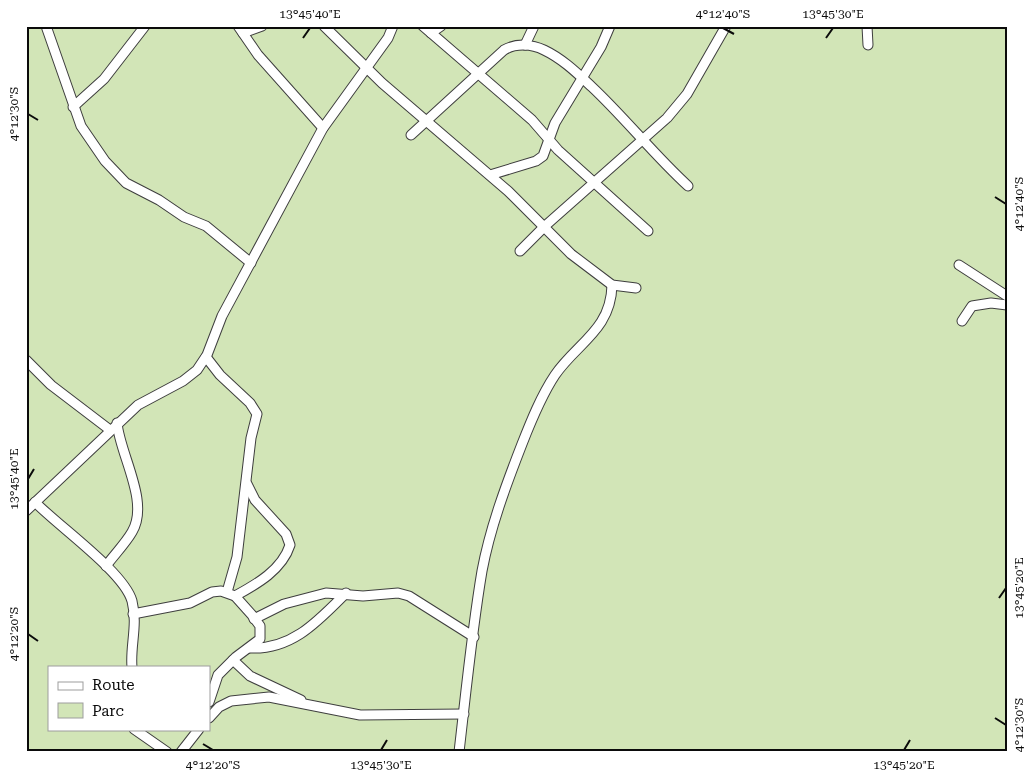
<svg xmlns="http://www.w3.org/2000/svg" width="1033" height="778" font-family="'Roboto Serif',serif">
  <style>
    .green { fill: #d2e5b7; fill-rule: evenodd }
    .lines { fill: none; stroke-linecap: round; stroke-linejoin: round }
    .minor-casing { stroke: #3e3e3e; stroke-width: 11 }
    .minor { stroke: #fff; stroke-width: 9 }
    .ticks { fill: none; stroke: #0b0b0b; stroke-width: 2 }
    .neatline { fill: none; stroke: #0b0b0b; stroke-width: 2 }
    .ticks-label { font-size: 12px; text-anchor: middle; fill: #0b0b0b }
  </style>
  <rect width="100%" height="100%" fill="#fef9eb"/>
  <!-- green -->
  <path class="green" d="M 26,26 L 1007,26 L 1007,752 L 26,752 ZM 49,667 L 209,667 L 209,729 L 49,729 Z"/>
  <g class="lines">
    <defs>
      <g id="minor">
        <polyline points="46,26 81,126 105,161 126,183 159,200 184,217 206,226 251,263"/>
        <polyline points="238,26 258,55 323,128"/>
        <polyline points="324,26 382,83 508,191 571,254 612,285 636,288"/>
        <polyline points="423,26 532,120 558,150 648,231"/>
        <polyline points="867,26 868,45"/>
        <polyline points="243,33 262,26"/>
        <polyline points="431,33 441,26"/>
        <polyline points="525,45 534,26"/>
        <polyline points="73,107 104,79 145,26"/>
        <path d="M 411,135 L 504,50 C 516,43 532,44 544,50 C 563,59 578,74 592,87 C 626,119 654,155 688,186"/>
        <polyline points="490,175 536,161 543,156 555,123 601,47 610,26"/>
        <polyline points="520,251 545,226 667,118 687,94 726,26"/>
        <polyline points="959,265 1007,296"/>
        <polyline points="962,321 972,306 991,303 1007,305"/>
        <polyline points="206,357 220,375 250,403 257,414 251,438 237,557 227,592"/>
        <polyline points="26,360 51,385 110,430"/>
        <path d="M 35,502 C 58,526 124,572 132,601 C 138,625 130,646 132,667"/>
        <polyline points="26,511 138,405 183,381 197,370 207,355 222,316 323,128 388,38 393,26"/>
        <path d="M 106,566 C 114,555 125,544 132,532 C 150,502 120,455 117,423"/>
        <path d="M 235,596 C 257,584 282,570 290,545 L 286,534 L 255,500 L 247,484"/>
        <polyline points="133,614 190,603 212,592 221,591 235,596 252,615 260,626 260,639 236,657 218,675 209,702"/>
        <polyline points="254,619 284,604 326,593 363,596 398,593 409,596 474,637"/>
        <path d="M 250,648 C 292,650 318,621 346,593"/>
        <polyline points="233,660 250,676 301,700"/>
        <polyline points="209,718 219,707 231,701 269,697 360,715 464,714"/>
        <polyline points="134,729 167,752"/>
        <polyline points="181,752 199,729"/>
        <path d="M 459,752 C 466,692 472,630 482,571 C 490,528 506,485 522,444 C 531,421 541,396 555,375 C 577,343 611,330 612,285"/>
      </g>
    </defs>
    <!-- minor casing -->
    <use href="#minor" class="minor-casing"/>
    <!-- minor -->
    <use href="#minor" class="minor"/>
  </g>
  <!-- ticks -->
  <path class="ticks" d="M 723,28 L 734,34M 303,38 L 310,28M 826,38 L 833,28M 28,114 L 38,120M 995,197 L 1006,204M 28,479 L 34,469M 999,598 L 1006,588M 28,634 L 38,641M 995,718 L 1006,725M 203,744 L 213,750M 381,750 L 387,740M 904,750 L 910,740"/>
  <!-- border -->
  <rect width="1033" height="778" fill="none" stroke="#ffffff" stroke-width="55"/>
  <!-- legend -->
  <rect x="48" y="666" width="162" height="65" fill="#ffffff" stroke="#9d9d9d"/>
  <rect x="58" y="682" width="25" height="8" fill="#ffffff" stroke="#9d9d9d"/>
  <text x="92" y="690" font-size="15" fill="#0b0b0b">Route</text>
  <rect x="58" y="703" width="25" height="15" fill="#d2e5b7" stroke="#9d9d9d"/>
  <text x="92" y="716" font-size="15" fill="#0b0b0b">Parc</text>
  <rect x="28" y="28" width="978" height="722" class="neatline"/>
  <g class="ticks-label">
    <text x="310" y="18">13°45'40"E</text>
    <text x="723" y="18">4°12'40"S</text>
    <text x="833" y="18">13°45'30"E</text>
    <text transform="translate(14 114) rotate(-90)" y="4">4°12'30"S</text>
    <text transform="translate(1019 204) rotate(-90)" y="4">4°12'40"S</text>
    <text transform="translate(14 479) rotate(-90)" y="4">13°45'40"E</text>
    <text transform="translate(1019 588) rotate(-90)" y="4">13°45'20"E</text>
    <text transform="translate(14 634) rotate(-90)" y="4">4°12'20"S</text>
    <text transform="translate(1019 725) rotate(-90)" y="4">4°12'30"S</text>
    <text x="213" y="769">4°12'20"S</text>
    <text x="381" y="769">13°45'30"E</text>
    <text x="904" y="769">13°45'20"E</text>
  </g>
</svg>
